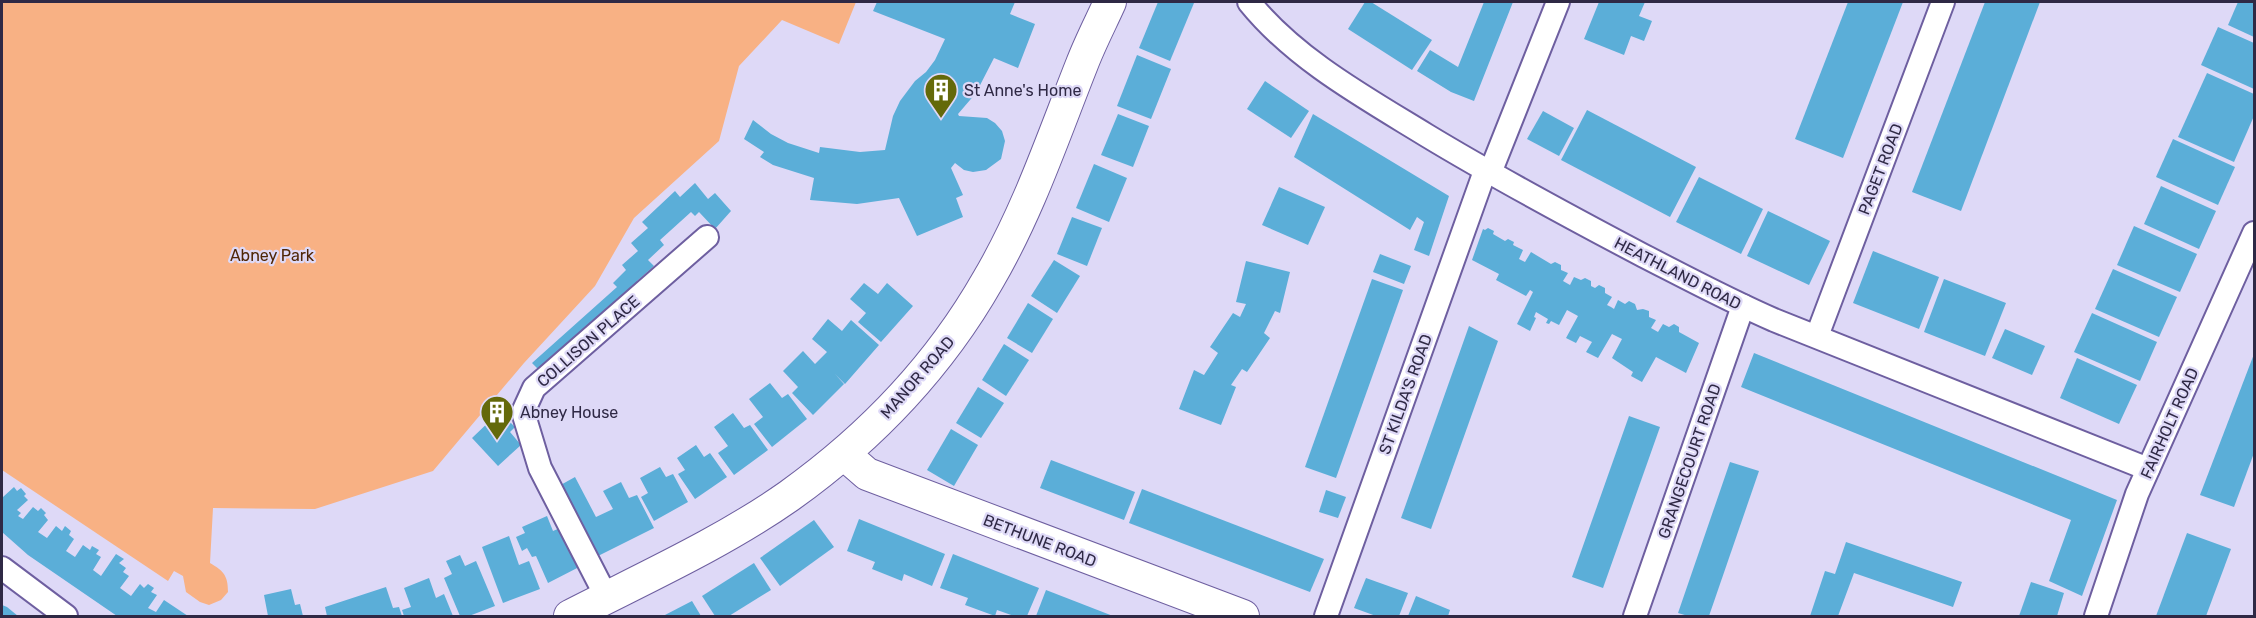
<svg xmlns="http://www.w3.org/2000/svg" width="2256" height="618" font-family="Rubik,sans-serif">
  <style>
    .green { fill: #f8b184 }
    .building { fill: #5baed8 }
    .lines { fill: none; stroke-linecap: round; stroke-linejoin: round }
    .street-casing { stroke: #6e5fa0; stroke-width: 26 }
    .secondary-casing { stroke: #6e5fa0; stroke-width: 34 }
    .street { stroke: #fff; stroke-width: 22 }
    .secondary { stroke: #fff; stroke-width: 32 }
    .labels { text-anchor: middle; stroke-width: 4.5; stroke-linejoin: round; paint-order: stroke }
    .poi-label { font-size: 16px; fill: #2f2945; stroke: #ded9f7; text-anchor: start }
    .street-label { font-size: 16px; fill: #2f2945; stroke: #ded9f7 }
    .park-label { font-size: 16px; fill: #4f2606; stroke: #ded9f7 }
  </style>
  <rect width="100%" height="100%" fill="#ded9f7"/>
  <!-- green -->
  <path class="green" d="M 2,2 L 856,2 L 839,44 L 782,20 L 739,66 L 719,141 L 634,218 L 595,286 L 524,363 L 433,471 L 315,509 L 213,508 L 210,563 C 224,571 228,576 228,592 L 221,600 L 209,605 L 200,602 L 186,592 L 183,576 L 174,571 L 168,581 L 2,470 Z"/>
  <!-- building -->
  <g class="building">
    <polygon points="877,2 1015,2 1010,14 1035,24 1018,68 994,58 976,93 958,114 959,116 987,118 995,123 1002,131 1005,141 1001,159 986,170 973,172 964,170 955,163 951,168 963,195 956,198 963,217 917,236 899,198 857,204 810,200 814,178 773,165 760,157 764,152 744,139 753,120 771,134 788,143 819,153 820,147 860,152 885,150 893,116 900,101 915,81 926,72 935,60 945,39 873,11"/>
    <polygon points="1158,2 1194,3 1170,61 1139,48"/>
    <polygon points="1365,2 1371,2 1432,40 1412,70 1348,29"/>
    <polygon points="1484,2 1513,2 1474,101 1451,92 1417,71 1430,50 1458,67"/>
    <polygon points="1599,2 1645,2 1639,16 1652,21 1644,41 1631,36 1624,55 1584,39"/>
    <polygon points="1848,2 1903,2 1843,158 1795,139"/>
    <polygon points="1985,2 2040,2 1961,211 1912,192"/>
    <polygon points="2238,2 2254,2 2254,37 2228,25"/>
    <polygon points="2218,27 2254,43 2254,89 2201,65"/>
    <polygon points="1137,55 1171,69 1151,119 1117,106"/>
    <polygon points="2207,73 2254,94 2254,116 2234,162 2178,137"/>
    <polygon points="1265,81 1309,111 1291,138 1247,109"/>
    <polygon points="1587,110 1696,167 1670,217 1561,160"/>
    <polygon points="1543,111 1574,128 1559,156 1527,139"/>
    <polygon points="1118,114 1149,126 1133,167 1101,155"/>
    <polygon points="1313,114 1449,196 1429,256 1414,250 1424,222 1417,217 1410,230 1294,157"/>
    <polygon points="2173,139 2235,167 2218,205 2156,177"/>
    <polygon points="1094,164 1127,178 1109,222 1076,208"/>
    <polygon points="1699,177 1763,209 1741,254 1676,222"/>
    <polygon points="695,183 708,199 715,193 731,211 715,229 699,212 695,216 691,212 660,240 664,245 648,260 654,266 637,281 644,288 544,375 532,363 617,287 613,283 626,270 622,265 638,251 631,243 648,228 642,222 675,191 680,197"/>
    <polygon points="2161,186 2216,211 2199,249 2144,224"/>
    <polygon points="1279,187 1325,207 1308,245 1262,225"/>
    <polygon points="1768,211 1830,241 1809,285 1747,256"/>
    <polygon points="1072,217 1102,228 1087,266 1057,254"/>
    <polygon points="2134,226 2197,254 2180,292 2117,265"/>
    <polygon points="1488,228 1494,231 1493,234 1505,241 1508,239 1514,242 1513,245 1523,250 1519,259 1525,262 1531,252 1551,264 1555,262 1561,265 1561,270 1568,273 1563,281 1570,285 1574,277 1581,280 1585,278 1591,281 1591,286 1595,288 1599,285 1605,288 1605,293 1612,297 1607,305 1611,307 1614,309 1618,300 1625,304 1629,301 1635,304 1637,310 1643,309 1649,311 1649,317 1656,320 1651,328 1658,332 1663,324 1669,327 1674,324 1679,327 1679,332 1699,343 1686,373 1656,357 1642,382 1631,376 1633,372 1612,358 1622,339 1612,334 1598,358 1586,352 1592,342 1580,336 1576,343 1566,338 1578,316 1567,310 1559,325 1551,321 1549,324 1546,323 1548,319 1536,312 1534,317 1536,318 1530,331 1517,324 1533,292 1530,290 1526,296 1496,280 1499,274 1472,260 1483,229 1485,230"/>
    <polygon points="1873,251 1939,277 1919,329 1853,303"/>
    <polygon points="1380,254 1411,266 1404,284 1373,272"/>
    <polygon points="1054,260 1080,276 1057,313 1031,296"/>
    <polygon points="1246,261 1290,272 1280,313 1275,311 1264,333 1270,338 1247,372 1242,369 1231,385 1236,387 1221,425 1179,409 1194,370 1204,375 1218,353 1210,347 1233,313 1240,317 1246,304 1236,302"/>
    <polygon points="2113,269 2177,297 2159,337 2095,309"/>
    <polygon points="1372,279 1403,290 1336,478 1305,467"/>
    <polygon points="1944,279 2006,303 1985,356 1924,332"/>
    <polygon points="864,283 878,294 887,283 913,306 881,342 858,322 866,313 850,299"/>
    <polygon points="1028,303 1053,319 1032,353 1007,338"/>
    <polygon points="2092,313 2157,342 2140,381 2074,352"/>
    <polygon points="828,319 842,331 851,320 879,345 845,384 835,374 844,384 813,415 792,393 798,387 783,371 803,351 815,364 827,352 812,339"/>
    <polygon points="1469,326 1498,341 1431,529 1401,518"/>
    <polygon points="2005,329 2045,346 2032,375 1992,358"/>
    <polygon points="1004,344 1029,360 1006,396 982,380"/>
    <polygon points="1754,353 2117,500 2082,596 2049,581 2071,520 1741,387"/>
    <polygon points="2254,354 2254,453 2234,507 2200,495"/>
    <polygon points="2077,358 2137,385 2119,424 2060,398"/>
    <polygon points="770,383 782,398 788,394 807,419 772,447 754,424 763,417 749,399"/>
    <polygon points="978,387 1004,403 981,438 956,423"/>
    <polygon points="733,413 744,428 750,425 768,450 734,475 718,453 728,446 714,427"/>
    <polygon points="503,415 515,427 510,432 521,445 498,466 472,438 495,416 499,419"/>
    <polygon points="1629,416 1660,427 1603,588 1572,577"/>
    <polygon points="951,429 978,445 954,486 927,470"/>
    <polygon points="696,445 704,457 710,453 727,477 695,499 678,474 685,470 677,458"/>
    <polygon points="1051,460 1135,492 1124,520 1040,488"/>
    <polygon points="1730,462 1759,471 1709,616 1688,616 1678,613"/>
    <polygon points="660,467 666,477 673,474 688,502 654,521 641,497 648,493 640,478"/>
    <polygon points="575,477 596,517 613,509 603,491 621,482 629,498 637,495 654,528 592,559 557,487"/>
    <polygon points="14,487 17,491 21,488 26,494 24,496 28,500 17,510 21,513 18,516 23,519 33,507 38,511 41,508 46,513 44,515 48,520 38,532 47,538 56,526 62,531 65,526 71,531 69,535 74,539 66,551 75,557 83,545 90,550 92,546 99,550 96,554 101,557 93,570 101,576 116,554 124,559 119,563 126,568 123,572 129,576 120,588 131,596 140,584 144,588 148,584 154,588 151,592 157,595 148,608 156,612 164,600 188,616 117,616 28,555 2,532 2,496 3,497"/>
    <polygon points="1142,489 1324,559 1310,592 1129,523"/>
    <polygon points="1326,490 1346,497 1338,518 1319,512"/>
    <polygon points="547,516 553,531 560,528 583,565 548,583 536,556 532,557 527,548 522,551 516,537 525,533 522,527"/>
    <polygon points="859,519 945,554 932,586 904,574 902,581 872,569 875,562 847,551"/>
    <polygon points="814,520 834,547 780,586 760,558"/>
    <polygon points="2187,533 2231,549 2206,616 2156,616"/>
    <polygon points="509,536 519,565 529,561 540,589 503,603 482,547"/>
    <polygon points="1846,542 1962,582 1953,607 1854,573 1838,616 1810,616 1825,571 1835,574"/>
    <polygon points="953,554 1039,588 1027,616 1014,616 997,610 995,616 965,605 968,598 940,588"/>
    <polygon points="460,555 465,566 476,561 495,606 469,616 460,616 444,578 452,574 446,561"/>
    <polygon points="754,563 771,590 729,616 715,616 702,596"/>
    <polygon points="429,578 436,598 444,594 453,616 404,616 402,610 411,607 404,588"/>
    <polygon points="1366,578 1408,593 1399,616 1376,616 1354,608"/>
    <polygon points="2031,582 2064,593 2057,616 2019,616"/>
    <polygon points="386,587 393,608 399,607 402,616 327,616 325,607"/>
    <polygon points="291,589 295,605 300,604 303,616 268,616 264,595"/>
    <polygon points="1046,590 1113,616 1036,616"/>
    <polygon points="1416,596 1450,610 1448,616 1408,616"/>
    <polygon points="692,601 701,616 663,616"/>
    <polygon points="2,605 7,607 18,616 2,616"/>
  </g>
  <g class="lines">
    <defs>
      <g id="street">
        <path d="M 1249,2 C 1295,59 1364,97 1426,135 C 1497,178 1570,217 1644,256 C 1687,278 1730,301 1774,320 L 2148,469"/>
        <polyline points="1490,173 1558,2"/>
        <polyline points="1817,336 1943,2"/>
        <polyline points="2,568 66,616"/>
        <polyline points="607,598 540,468 523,412 534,388 707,237"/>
        <polyline points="1326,616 1485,171"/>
        <polyline points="1635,616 1743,306"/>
        <polyline points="2096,616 2137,494 2254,233"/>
      </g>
      <g id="secondary">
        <polyline points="844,454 867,474 1243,616"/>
        <path d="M 570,616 C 644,578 722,543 789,496 C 870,438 939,366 988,280 C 1028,212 1053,137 1082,64 C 1090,43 1101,22 1110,2"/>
      </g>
    </defs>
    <!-- street casing -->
    <use href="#street" class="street-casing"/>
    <!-- secondary casing -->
    <use href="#secondary" class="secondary-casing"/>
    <!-- street -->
    <use href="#street" class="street"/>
    <!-- secondary -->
    <use href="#secondary" class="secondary"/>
  </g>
  <!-- icons -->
  <defs>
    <symbol id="building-pin" viewBox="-11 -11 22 30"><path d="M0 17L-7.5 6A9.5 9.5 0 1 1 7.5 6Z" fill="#64690a" stroke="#ded9f7"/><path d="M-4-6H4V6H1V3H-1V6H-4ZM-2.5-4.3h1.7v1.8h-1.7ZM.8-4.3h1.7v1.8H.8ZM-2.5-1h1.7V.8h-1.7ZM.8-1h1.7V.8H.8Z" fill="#fff"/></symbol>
  </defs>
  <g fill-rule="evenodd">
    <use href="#building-pin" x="922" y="71" width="38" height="52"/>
    <use href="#building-pin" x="478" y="393" width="38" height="52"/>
  </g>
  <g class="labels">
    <!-- poi labels -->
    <g class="poi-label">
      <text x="964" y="96">St Anne's Home</text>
      <text x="520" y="418">Abney House</text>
    </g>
    <!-- street labels -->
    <g class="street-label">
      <text transform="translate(1880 169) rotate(-69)" y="6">PAGET ROAD</text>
      <text transform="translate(1678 273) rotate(27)" y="6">HEATHLAND ROAD</text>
      <text transform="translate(588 341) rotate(-41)" y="6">COLLISON PLACE</text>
      <text transform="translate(917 377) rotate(-49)" y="6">MANOR ROAD</text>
      <text transform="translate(1405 394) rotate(-70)" y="6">ST KILDA'S ROAD</text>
      <text transform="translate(2169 423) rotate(-66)" y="6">FAIRHOLT ROAD</text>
      <text transform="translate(1689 461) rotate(-71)" y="6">GRANGECOURT ROAD</text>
      <text transform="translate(1040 540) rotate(21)" y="6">BETHUNE ROAD</text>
    </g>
    <!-- park labels -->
    <g class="park-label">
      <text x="272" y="261">Abney Park</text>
    </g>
  </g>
  <!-- border -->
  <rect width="2256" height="618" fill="none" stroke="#2f2945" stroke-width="6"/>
</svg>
